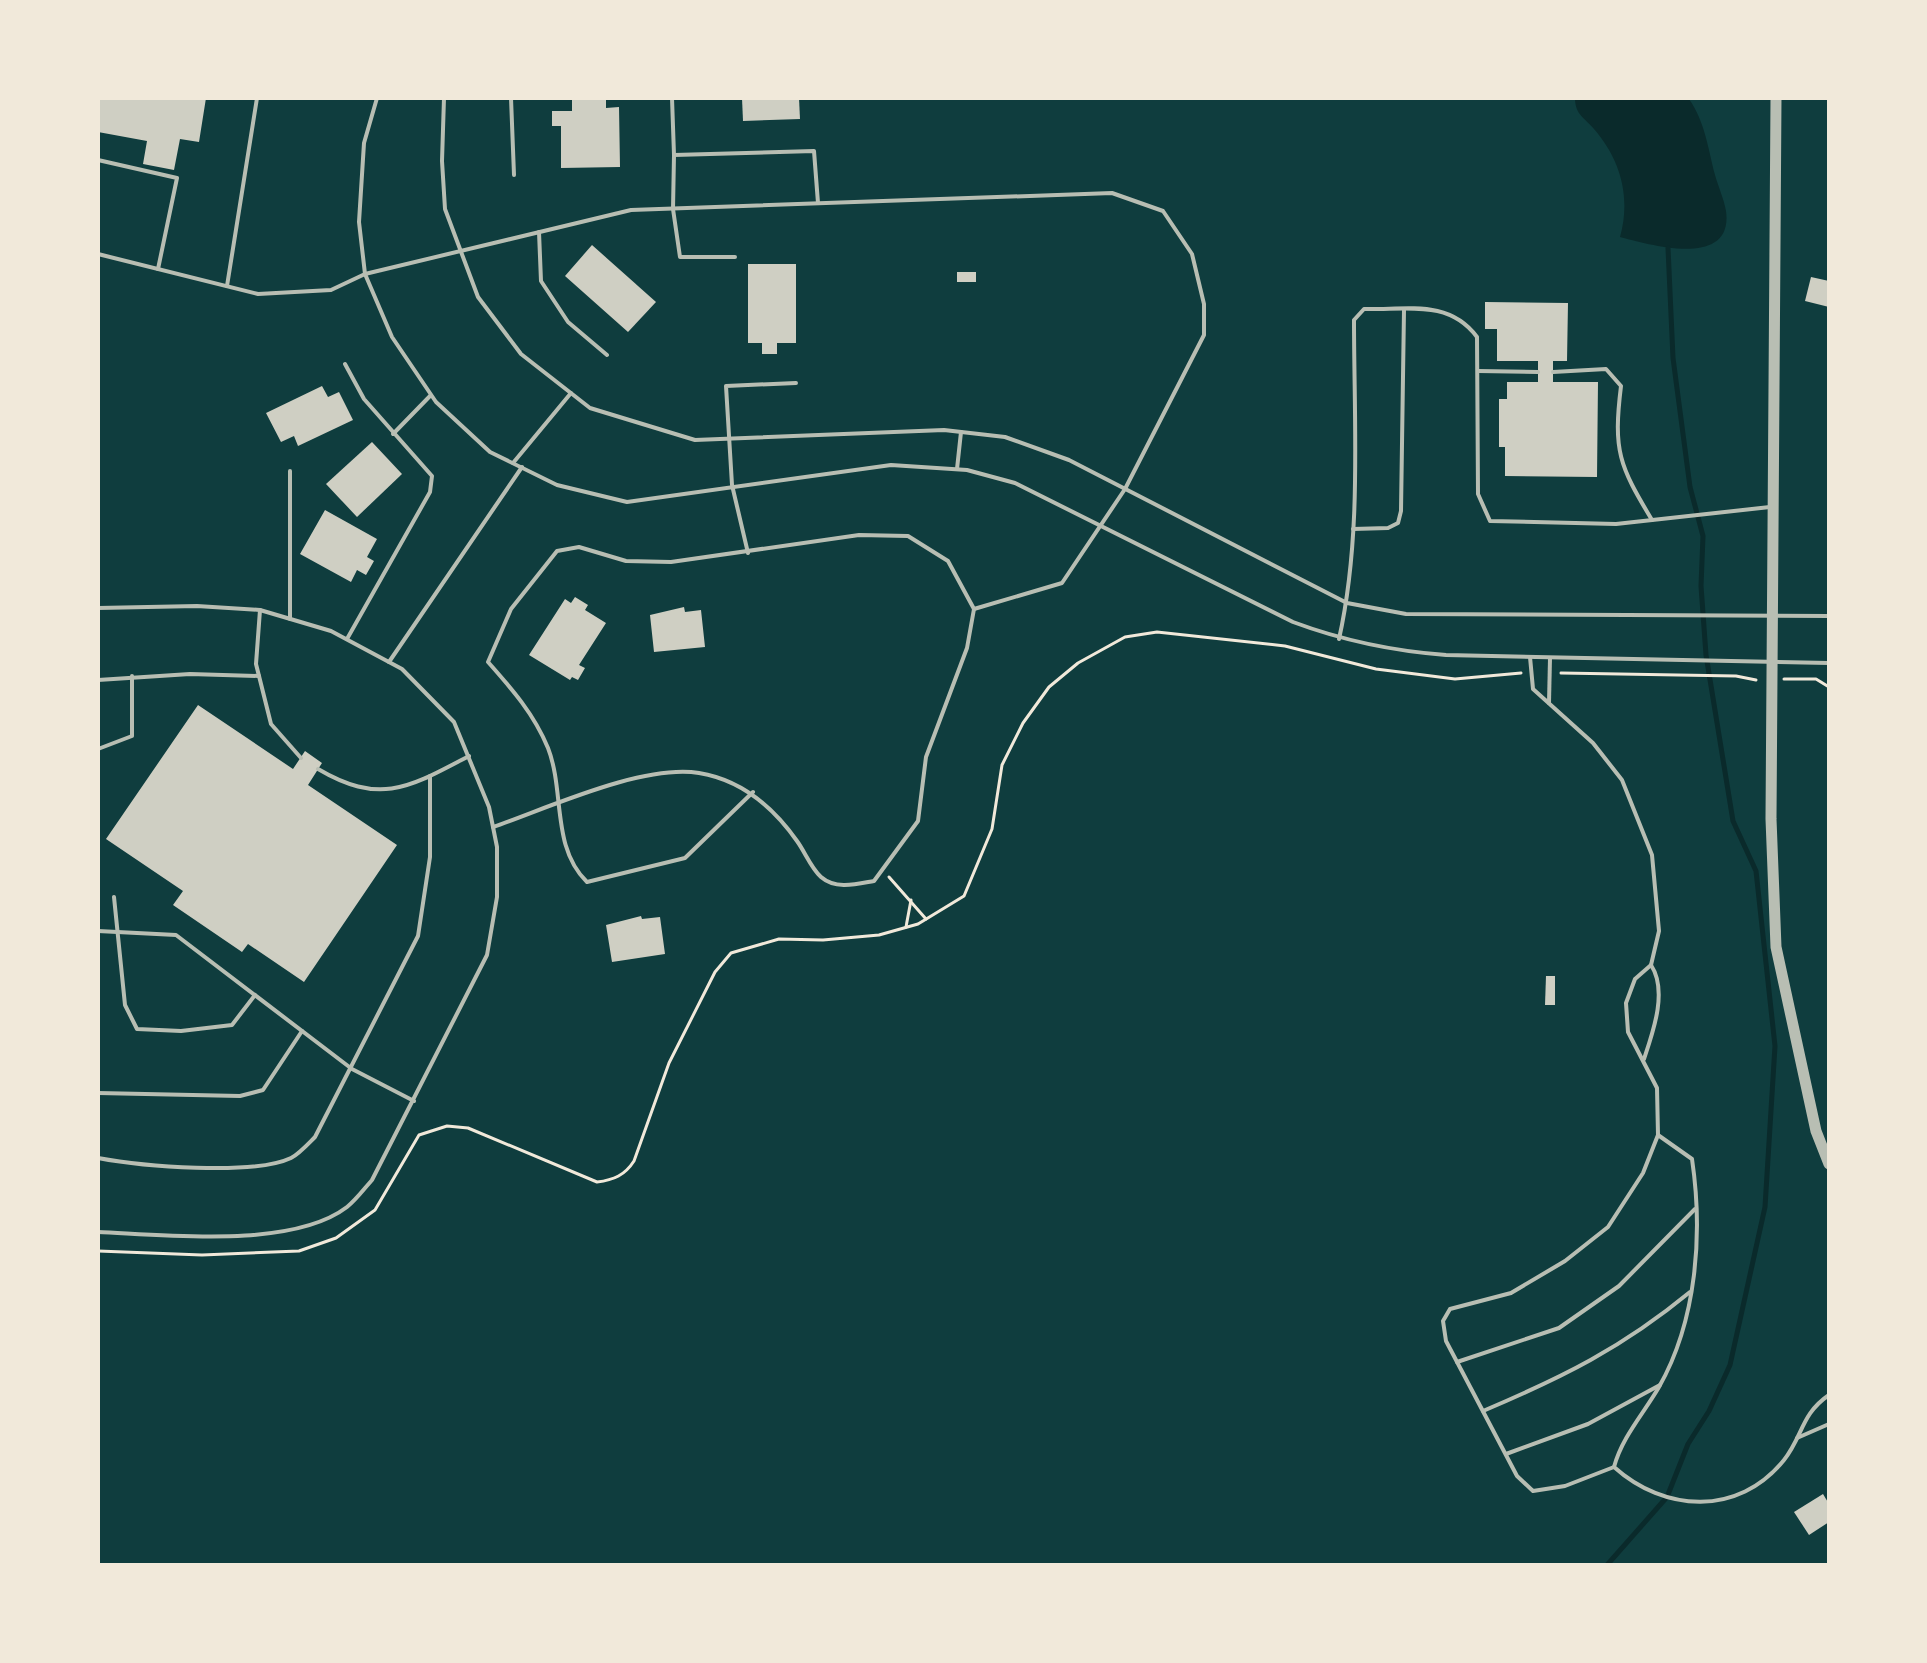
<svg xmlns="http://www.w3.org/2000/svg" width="1927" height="1663" font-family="'Work Sans',sans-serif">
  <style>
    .water { fill: #0a2a2b }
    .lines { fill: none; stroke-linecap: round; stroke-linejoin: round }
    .stream { stroke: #0a2a2b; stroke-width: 5 }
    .building { fill: #cfcfc3 }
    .path { stroke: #f1e9da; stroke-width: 3 }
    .service { stroke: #b8beb3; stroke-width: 4 }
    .tertiary { stroke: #b8beb3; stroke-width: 11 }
  </style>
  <rect width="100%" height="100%" fill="#0f3d3e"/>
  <!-- water -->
  <path class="water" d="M 1575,98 L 1689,99 C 1705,122 1708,148 1715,175 C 1718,186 1724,199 1726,211 C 1734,270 1647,244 1620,237 C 1631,198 1621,160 1594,129 C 1585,118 1575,115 1575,98 Z"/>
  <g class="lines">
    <!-- stream -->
    <polyline class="stream" points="1607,1565 1667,1497 1688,1444 1709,1411 1730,1365 1765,1207 1775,1046 1756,871 1733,821 1706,655 1701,586 1703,536 1690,487 1673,358 1668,248"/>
  </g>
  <!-- building -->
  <g class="building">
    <polygon points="98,98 206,98 199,142 180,139 174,170 143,164 147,141 98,132"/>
    <polygon points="572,98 606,98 606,108 619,107 620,167 561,168 561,126 552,126 552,111 572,111"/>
    <polygon points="742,98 799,98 800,119 743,121"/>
    <polygon points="592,245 656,302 628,332 565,276"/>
    <polygon points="748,264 796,264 796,343 777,343 777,354 762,354 762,343 748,343"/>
    <rect x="957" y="272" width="19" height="10"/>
    <polygon points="1811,277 1829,281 1829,307 1805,301"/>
    <polygon points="1485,302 1568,303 1567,361 1553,361 1553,382 1598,382 1597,477 1505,476 1505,447 1499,447 1499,399 1507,399 1507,382 1538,382 1538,361 1497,361 1497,329 1485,329"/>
    <polygon points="322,386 328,397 339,392 353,420 298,446 294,436 281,442 266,413"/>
    <polygon points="372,442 402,474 357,517 326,484"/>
    <polygon points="325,510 377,539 367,557 374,561 366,575 357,570 351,582 300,554"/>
    <polygon points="575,597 588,605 585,610 606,623 579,665 585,668 578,680 572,677 570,680 529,655 565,599 571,603"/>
    <polygon points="684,607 685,612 701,610 705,647 654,652 650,615"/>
    <polygon points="198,705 293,769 305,751 322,763 308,785 397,845 304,982 248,944 242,952 173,905 183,891 106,839"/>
    <polygon points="641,916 642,919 660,917 665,954 612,962 606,925"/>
    <polygon points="1546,976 1555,976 1555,1005 1545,1005"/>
    <polygon points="1823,1494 1829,1504 1829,1522 1809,1535 1794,1512"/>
  </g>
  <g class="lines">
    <!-- path -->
    <g class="path">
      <polyline points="1561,673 1736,676 1756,680"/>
      <polyline points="1784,679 1816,679 1829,687"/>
      <polyline points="889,877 926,919"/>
      <polyline points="906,927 911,900"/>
      <path d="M 98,1251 L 202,1255 L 299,1251 L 336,1238 L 375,1210 L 419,1135 L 447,1126 L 468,1128 L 597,1182 C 614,1180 625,1175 634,1161 L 669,1063 L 715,972 L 731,953 L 779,939 L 823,940 L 879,935 L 918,924 L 964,896 L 992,829 L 1002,765 L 1023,723 L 1049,687 L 1078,663 L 1125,637 L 1157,632 L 1285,646 L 1376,669 L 1455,679 L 1521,673"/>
    </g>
    <!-- service -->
    <g class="service">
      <path d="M 377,98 L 364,143 L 359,222 L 365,274 L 392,337 L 436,402 L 490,452 L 557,485 L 627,502 L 891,465 L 967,470 L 1015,483 L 1293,622 C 1344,641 1392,651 1446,655 L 1829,663"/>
      <polyline points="444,98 442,161 445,209 478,297 521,354 590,408 695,440 944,430 1005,437 1069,460 1347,603 1406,614 1829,616"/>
      <polyline points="511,98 514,175"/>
      <polyline points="672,98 674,155"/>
      <polyline points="98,160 177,178 158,269"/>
      <polyline points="539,232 541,281 568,322 607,355"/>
      <polyline points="98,254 258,294 331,290 365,274 631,210 1112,193 1163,211 1192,254 1204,304 1204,335 1125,489 1062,583 974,609"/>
      <polyline points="735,257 680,257 673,209 674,155 814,151 818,203"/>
      <polyline points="227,286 257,98"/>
      <polyline points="345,364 364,399 432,476 430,492 347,639"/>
      <polyline points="1478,371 1538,372"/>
      <path d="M 1553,372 L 1606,369 L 1621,386 C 1613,451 1619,465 1652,520"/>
      <polyline points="393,434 430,396"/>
      <polyline points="513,463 571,393"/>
      <polyline points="957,469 961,432"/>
      <polyline points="1353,529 1388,528 1398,523 1401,511 1404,310"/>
      <polyline points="748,553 732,485 726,386 796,383"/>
      <path d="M 98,608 L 197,606 L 260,610 L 331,631 L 402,669 L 454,722 L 489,807 L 497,847 L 497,897 L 487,955 L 372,1180 C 364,1189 356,1200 347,1207 C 292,1249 166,1235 98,1232"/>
      <polyline points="260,610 256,664 271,724 301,758"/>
      <polyline points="290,619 290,471"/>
      <path d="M 1339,639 C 1362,536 1354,425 1354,320 L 1364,309 C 1407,310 1449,299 1477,337 L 1478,494 L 1490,521 L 1616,524 L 1770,507"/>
      <polyline points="1530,657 1533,689 1593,743 1622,780 1652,855 1659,931 1651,965 1635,979 1626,1003 1628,1032 1657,1088 1658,1135 1643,1173 1608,1227 1565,1261 1511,1293 1450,1309 1443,1321 1446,1341 1517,1476 1533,1491 1565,1486 1614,1467"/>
      <polyline points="389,662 522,467"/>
      <polyline points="98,680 190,674 259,676"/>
      <polyline points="1549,703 1550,658"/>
      <polyline points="98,749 132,736 132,676"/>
      <path d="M 318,769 C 381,806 410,787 469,756"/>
      <path d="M 493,827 C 548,808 642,764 699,773 C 742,780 773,807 797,841 C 805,852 811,868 821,877 C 836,890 857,884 874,881 L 918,821 L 926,757 L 967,648 L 974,609 L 948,561 L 908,536 L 859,535 L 671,562 L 626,561 L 579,547 L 557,551 L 511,609 L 488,662 C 512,689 534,714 548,748 C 565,792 551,847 587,882 L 685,858 L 753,792"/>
      <polyline points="114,897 125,1005 137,1029 181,1031 232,1025 255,995"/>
      <polyline points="98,931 176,935 352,1069 414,1101"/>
      <path d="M 1644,1059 C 1653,1032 1668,991 1651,965"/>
      <polyline points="98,1093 240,1096 263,1090 302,1031"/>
      <path d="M 1658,1135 L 1692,1159 C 1703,1233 1697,1320 1659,1387 C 1644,1413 1622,1437 1614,1467 C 1664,1512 1738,1517 1784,1460 C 1803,1436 1801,1414 1829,1395"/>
      <path d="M 98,1158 C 140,1166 253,1176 291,1158 C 299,1154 308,1144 315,1137 L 418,936 L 430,857 L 430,776"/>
      <polyline points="1457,1362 1559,1328 1619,1286 1695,1209"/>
      <path d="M 1483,1411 C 1563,1377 1622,1348 1690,1292"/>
      <polyline points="1797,1438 1829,1424"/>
      <polyline points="1506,1454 1588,1424 1660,1385"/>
    </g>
    <!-- tertiary -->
    <polyline class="tertiary" points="1776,98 1771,819 1776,947 1816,1131 1829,1164"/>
  </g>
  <!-- border -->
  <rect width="1927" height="1663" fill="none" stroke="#f1e9da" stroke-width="200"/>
</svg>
